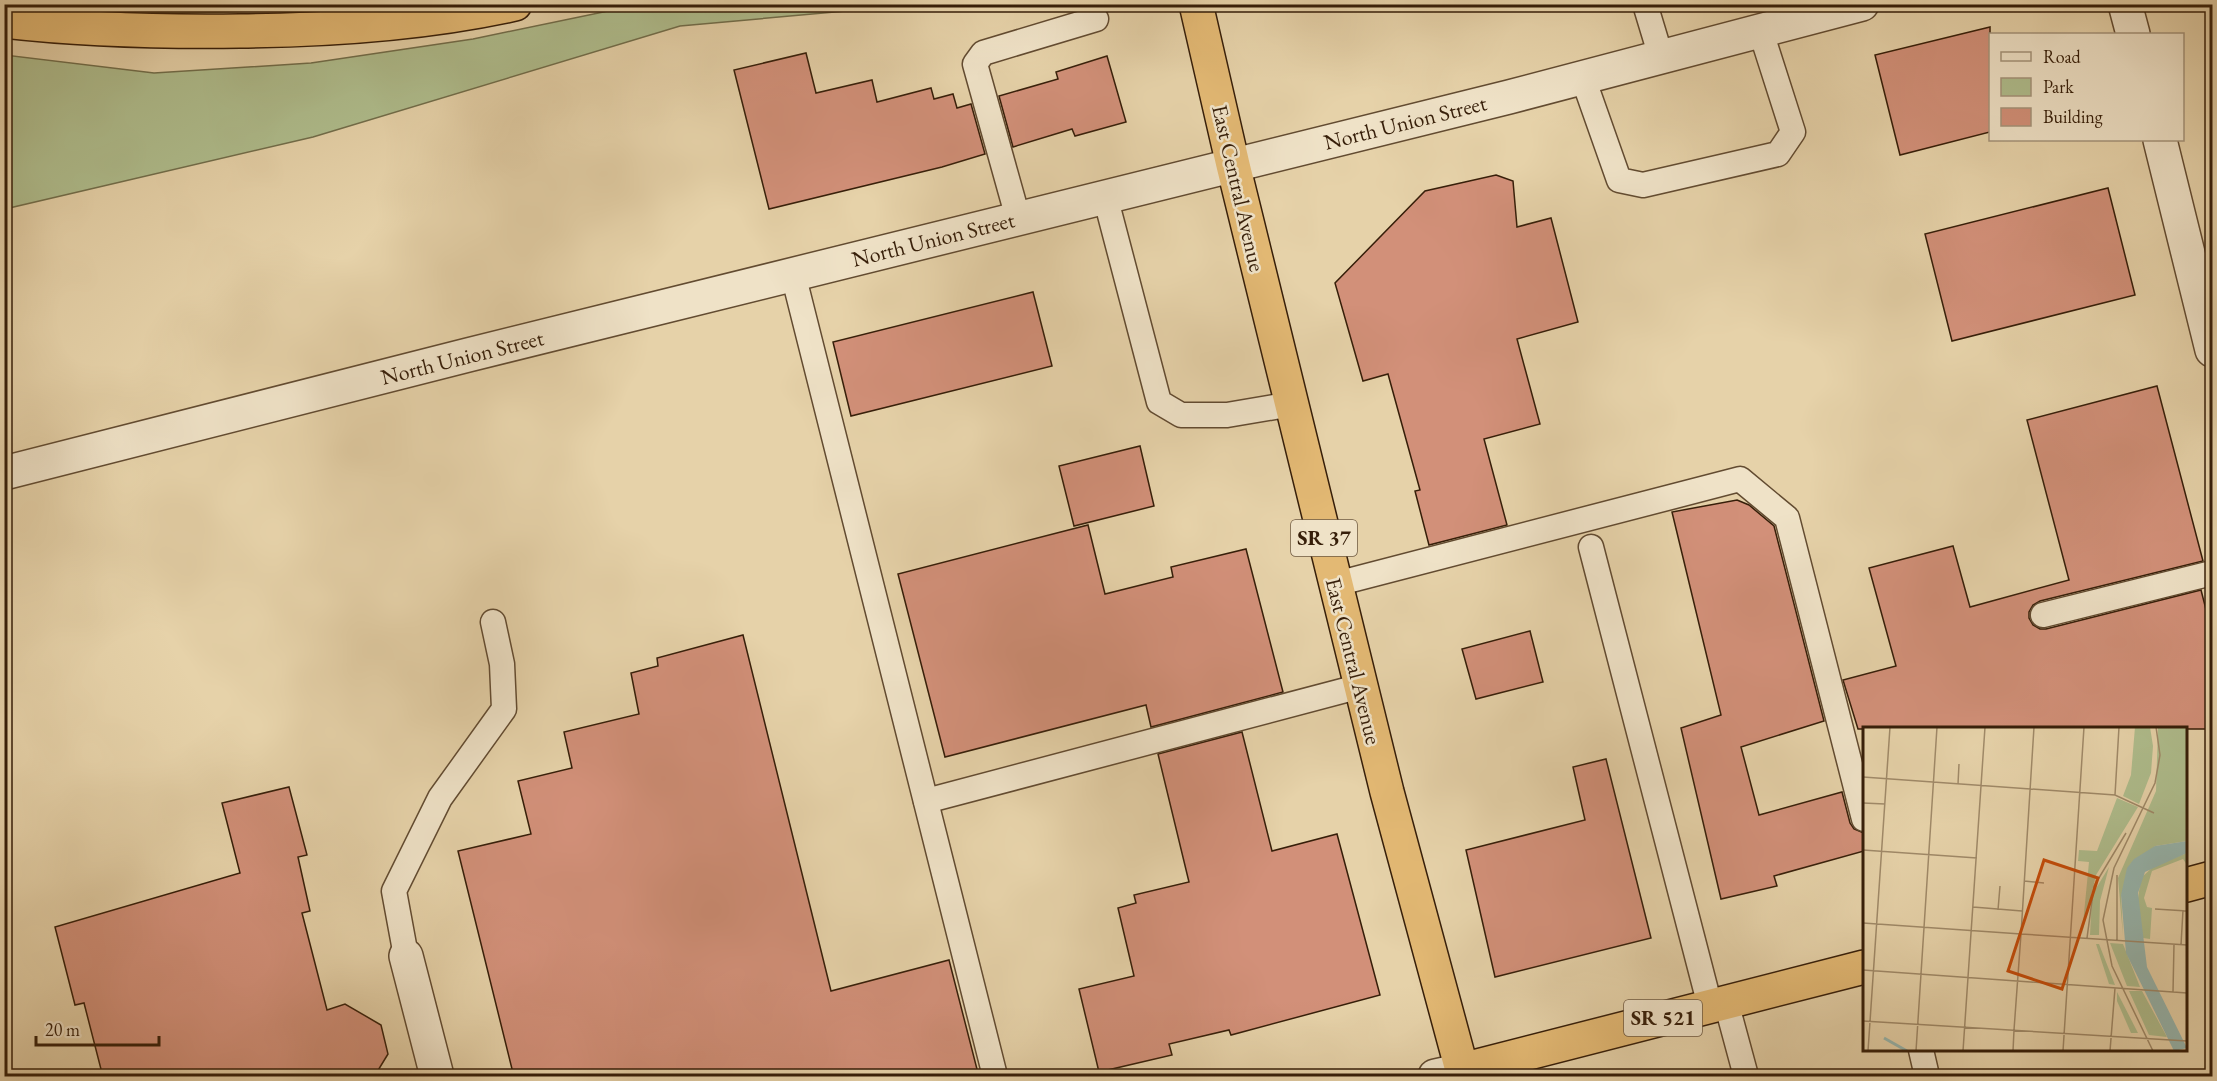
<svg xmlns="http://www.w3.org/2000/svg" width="2217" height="1081" font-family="'EB Garamond',serif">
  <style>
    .green { fill: #afbd8d; stroke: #726e4b; stroke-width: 1.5 }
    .building { fill: #d29079; stroke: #361e09; stroke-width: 1.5 }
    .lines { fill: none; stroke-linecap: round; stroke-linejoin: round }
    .service-casing { stroke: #624b31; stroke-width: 27 }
    .minor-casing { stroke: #624b31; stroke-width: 36 }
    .tertiary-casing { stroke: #624b31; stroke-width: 36 }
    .trunk-casing { stroke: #361e09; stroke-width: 36 }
    .motorway-casing { stroke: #361e09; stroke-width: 36 }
    .service { stroke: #efe2c7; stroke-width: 24 }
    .minor { stroke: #efe2c7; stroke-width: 33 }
    .tertiary { stroke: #efe2c7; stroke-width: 33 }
    .trunk { stroke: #e3b974; stroke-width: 33 }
    .motorway { stroke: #e3b974; stroke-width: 33 }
    .labels { text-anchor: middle; stroke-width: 5; stroke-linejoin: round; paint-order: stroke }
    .shield { fill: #efe2c7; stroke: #6e5942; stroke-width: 1.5 }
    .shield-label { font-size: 21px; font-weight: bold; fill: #361e09 }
    .street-label { font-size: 22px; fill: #361e09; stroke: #efe2c7 }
    .inset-river { fill: none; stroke: #97b6ae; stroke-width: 3 }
    .inset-road { fill: none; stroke: #a08a69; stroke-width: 1.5 }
    .view { fill: #c44d0b; fill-opacity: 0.15; stroke: #c44d0b; stroke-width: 3 }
    .inset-edge { fill: none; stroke: #361e09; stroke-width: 3 }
  </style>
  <rect width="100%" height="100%" fill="#e6d2a9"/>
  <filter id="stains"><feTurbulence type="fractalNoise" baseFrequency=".00333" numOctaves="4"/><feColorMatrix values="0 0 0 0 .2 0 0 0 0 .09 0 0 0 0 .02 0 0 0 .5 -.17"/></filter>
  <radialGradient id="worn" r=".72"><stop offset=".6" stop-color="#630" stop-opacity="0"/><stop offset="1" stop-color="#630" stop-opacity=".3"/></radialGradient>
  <!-- green -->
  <g class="green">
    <polygon points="11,5 374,5 342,10 173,13"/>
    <polygon points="637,5 913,5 680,26 313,137 5,209 5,55 154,73 311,63 473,39"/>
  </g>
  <!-- building -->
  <g class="building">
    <polygon points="1990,27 1990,132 1900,155 1875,55"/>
    <polygon points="806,53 816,93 872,80 877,102 931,88 934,99 953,94 957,108 971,104 985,154 942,167 769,209 734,70"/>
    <polygon points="1107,56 1126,122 1075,136 1072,129 1013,147 999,96 1058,79 1056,72"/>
    <polygon points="1496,175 1513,181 1517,227 1551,218 1578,322 1517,339 1540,424 1484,439 1507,525 1429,545 1415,491 1420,490 1388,374 1363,381 1335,283 1425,191"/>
    <polygon points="2108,188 2135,295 1952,341 1925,234"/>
    <polygon points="1033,292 1052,366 851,416 833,342"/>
    <polygon points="2157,386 2203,561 2040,601 2033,605 2029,612 2029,618 2033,625 2040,629 2046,629 2201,590 2212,633 2212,729 1858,729 1843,680 1896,666 1869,568 1953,546 1970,607 2069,580 2027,420"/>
    <polygon points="1140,446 1154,506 1074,526 1059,466"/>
    <polygon points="1737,500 1749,505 1774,526 1824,721 1741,747 1759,815 1842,792 1850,823 1854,829 1864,833 1864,851 1774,876 1777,886 1721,899 1681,728 1721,715 1672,512"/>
    <polygon points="1088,525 1105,594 1173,577 1171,567 1246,549 1283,692 1151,727 1146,705 945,757 898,574"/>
    <polygon points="1530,631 1543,682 1476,699 1462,649"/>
    <polygon points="743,635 831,991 949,960 979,1077 514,1077 458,851 531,834 518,781 572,768 564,732 639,714 631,673 658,666 657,658"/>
    <polygon points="1242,732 1272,851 1337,834 1380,995 1231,1035 1229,1030 1169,1044 1172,1055 1099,1072 1079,989 1134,976 1118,908 1136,903 1134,895 1189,882 1158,754"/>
    <polygon points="1606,759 1651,938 1495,977 1466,850 1585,820 1573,767"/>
    <polygon points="289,787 307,855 298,857 310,911 302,913 327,1010 345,1004 381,1025 388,1054 374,1077 103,1077 84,1003 75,1005 55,927 240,873 222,803"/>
  </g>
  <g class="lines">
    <defs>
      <g id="service">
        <polyline points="1645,4 1661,57"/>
        <polyline points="1583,78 1619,180 1643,185 1778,154 1793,132 1761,32"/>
        <polyline points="1105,196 1159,402 1181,415 1227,415 1292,404"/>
        <polyline points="1018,218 975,64 983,53 1096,19"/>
        <polyline points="793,274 995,1076"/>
        <polyline points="1591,547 1710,1006"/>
        <polyline points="1336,584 1740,479 1787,518 1864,819"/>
        <polyline points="2043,615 2212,573"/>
        <polyline points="926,801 1361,686"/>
        <polyline points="406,956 394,891 440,798 504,709 502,664 493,622"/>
        <polyline points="1726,1002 1746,1076"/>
        <polyline points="1921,1050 1927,1076"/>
      </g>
      <g id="minor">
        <polyline points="2125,4 2133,34"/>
        <polyline points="2160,140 2212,350"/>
        <polyline points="4,473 468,355 1509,97 1862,4"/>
        <polyline points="406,956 437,1076"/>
      </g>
      <polyline id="tertiary" points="1435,1076 1462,1070"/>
      <g id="trunk">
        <polyline points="1196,4 1233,165 1387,792 1462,1070 1864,967"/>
        <polyline points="2186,885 2212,878"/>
      </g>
      <path id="motorway" d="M 4,21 C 83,30 162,32 240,31 C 332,30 425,24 515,4"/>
    </defs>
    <!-- service casing -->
    <use href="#service" class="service-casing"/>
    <!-- minor casing -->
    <use href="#minor" class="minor-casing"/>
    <!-- tertiary casing -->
    <use href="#tertiary" class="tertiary-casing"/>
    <!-- trunk casing -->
    <use href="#trunk" class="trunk-casing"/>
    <!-- motorway casing -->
    <use href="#motorway" class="motorway-casing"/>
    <!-- service -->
    <use href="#service" class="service"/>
    <!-- minor -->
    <use href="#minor" class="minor"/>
    <!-- tertiary -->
    <use href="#tertiary" class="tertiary"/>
    <!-- trunk -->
    <use href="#trunk" class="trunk"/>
    <!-- motorway -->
    <use href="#motorway" class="motorway"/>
  </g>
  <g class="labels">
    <!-- shield labels -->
    <g class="shield">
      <rect x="1291" y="520" width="66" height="36" rx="4.5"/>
      <rect x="1624" y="1000" width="78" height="36" rx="4.5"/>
    </g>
    <g class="shield-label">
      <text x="1324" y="545">SR 37</text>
      <text x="1663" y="1025">SR 521</text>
    </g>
    <!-- street labels -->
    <g class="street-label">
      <text transform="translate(1405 122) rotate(-14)" y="8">North Union Street</text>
      <text transform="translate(1239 188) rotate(77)" y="8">East Central Avenue</text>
      <text transform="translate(933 239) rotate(-14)" y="8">North Union Street</text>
      <text transform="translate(462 357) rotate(-14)" y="8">North Union Street</text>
      <text transform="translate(1354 661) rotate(76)" y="8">East Central Avenue</text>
    </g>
  </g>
  <!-- overview -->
  <g transform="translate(1863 727)">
    <rect width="324" height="324" fill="#e6d2a9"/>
    <path d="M 272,0 L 287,0 L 290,19 L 288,46 L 276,77 L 260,69 L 268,48 ZM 295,0 L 324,0 L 324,114 L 292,119 L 258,168 L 260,209 L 255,151 L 293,64 ZM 254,71 L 275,80 L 233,148 L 219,207 L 226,135 L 215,134 L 216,123 L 234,124 ZM 324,126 L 324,138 L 320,132 L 289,144 L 281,171 L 284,180 L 289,181 L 287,212 L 280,211 L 274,178 L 278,151 L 291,139 ZM 246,140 L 237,174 L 236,208 L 227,208 L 229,168 ZM 247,216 L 260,217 L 277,260 L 264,259 ZM 233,217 L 236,217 L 252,258 L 246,257 ZM 266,264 L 279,264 L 304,310 L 286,308 ZM 254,265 L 275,306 L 268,306 L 254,274 Z" fill="#afbd8d"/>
    <path d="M 324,114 L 324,126 L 282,145 L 275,166 L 284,240 L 324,321 L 311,324 L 263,226 L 258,168 L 264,141 L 271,132 L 292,119 Z" fill="#97b6ae"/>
    <path class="inset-river" d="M 21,311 L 44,324"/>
    <path class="inset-road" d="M 0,50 L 252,68 L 291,86M 95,57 L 96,37M 252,68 L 256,0M 0,76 L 22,77M 0,123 L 114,131M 254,148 L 254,213M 161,154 L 181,156M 110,180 L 159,184M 292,182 L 324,184M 135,183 L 137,159M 0,196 L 158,207M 158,207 L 171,0M 224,211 L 231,159 L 263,106M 318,218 L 320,183M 0,243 L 324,266M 310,265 L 311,217M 0,294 L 324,314M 151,303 L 158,207 L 324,218M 5,324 L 27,0M 53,324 L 74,0M 100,324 L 122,0M 150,324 L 151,303M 200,324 L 221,0M 247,324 L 252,261M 290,324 L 249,239 L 240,193 L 251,141 L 292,56 L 297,28 L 293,0"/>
    <path class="view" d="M 181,133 L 235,151 L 199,262 L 145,244 Z"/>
    <rect width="324" height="324" class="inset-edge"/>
  </g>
  <!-- margin -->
  <rect width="2217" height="1081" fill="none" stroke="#e6d2a9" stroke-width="24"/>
  <rect x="6" y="6" width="2205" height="1069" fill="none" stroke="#361e09" stroke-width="3"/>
  <rect x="12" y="12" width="2193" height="1057" fill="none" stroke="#361e09" stroke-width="1.5"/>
  <!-- legend -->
  <rect x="1989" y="33" width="195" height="108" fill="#efe2c7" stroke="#a5947b" stroke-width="1.5"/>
  <rect x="2001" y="52" width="30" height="9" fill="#efe2c7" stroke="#a5947b" stroke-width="1.5"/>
  <text x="2043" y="63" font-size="18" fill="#361e09">Road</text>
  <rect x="2001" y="78" width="30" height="18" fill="#afbd8d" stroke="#a5947b" stroke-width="1.5"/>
  <text x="2043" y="93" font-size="18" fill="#361e09">Park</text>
  <rect x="2001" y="108" width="30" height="18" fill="#d29079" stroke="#a5947b" stroke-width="1.5"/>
  <text x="2043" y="123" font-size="18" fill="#361e09">Building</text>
  <!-- scale -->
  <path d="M36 1036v9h123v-9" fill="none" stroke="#361e09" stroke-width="3"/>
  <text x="45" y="1036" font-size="18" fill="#361e09" stroke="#efe2c7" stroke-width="4.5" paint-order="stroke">20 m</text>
  <rect width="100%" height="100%" filter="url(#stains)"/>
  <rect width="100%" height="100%" fill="url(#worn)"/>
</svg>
